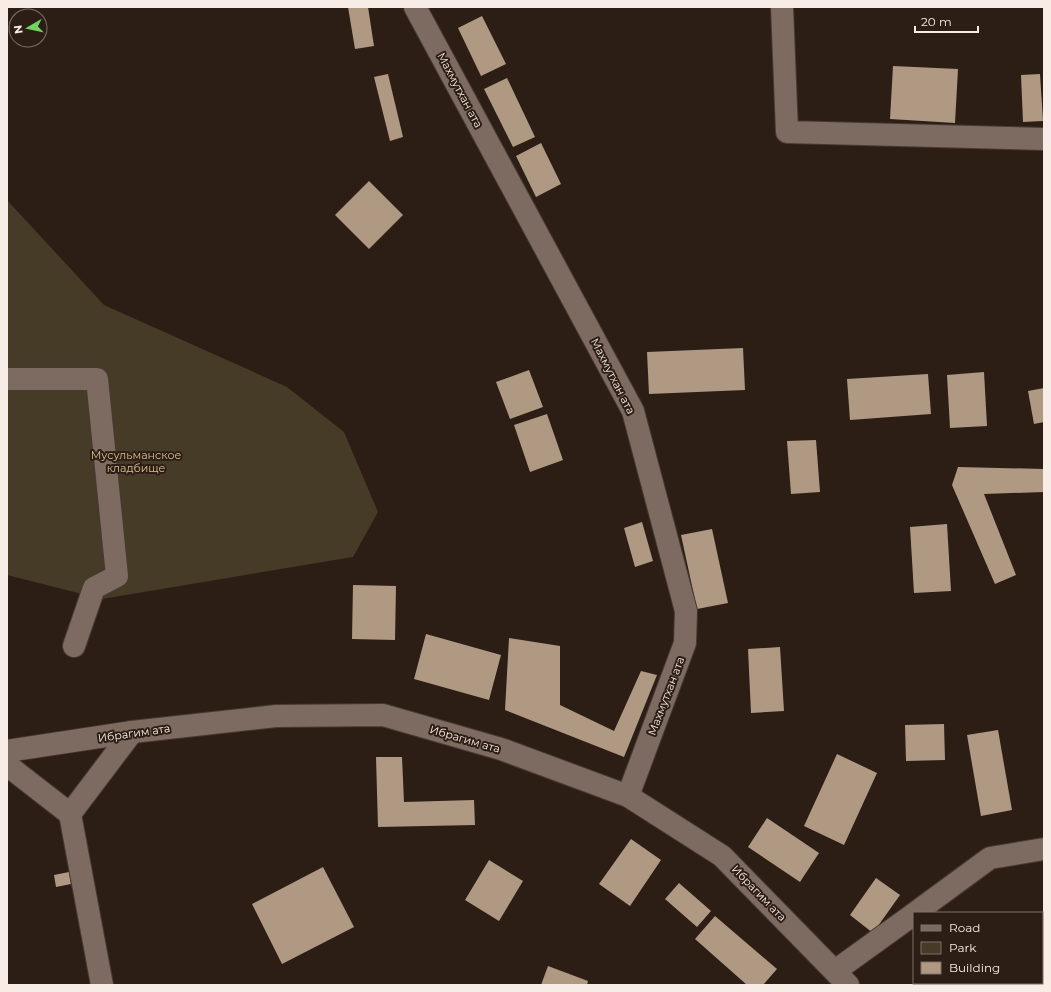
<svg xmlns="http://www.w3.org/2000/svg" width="1051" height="992" font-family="Montserrat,sans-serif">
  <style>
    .green { fill: #453b26 }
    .building { fill: #af9983 }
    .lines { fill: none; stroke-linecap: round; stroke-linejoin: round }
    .street-casing { stroke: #473a34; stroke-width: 24 }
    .secondary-casing { stroke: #473a34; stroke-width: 24 }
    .street { stroke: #7d6a60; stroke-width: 22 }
    .secondary { stroke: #7d6a60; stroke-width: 22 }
    .labels { text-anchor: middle; stroke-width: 4; stroke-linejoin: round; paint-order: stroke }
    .street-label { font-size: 11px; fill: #f7ece6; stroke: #2d1e15 }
    .park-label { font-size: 11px; fill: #d6c08d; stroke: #2d1e15 }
  </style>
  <rect width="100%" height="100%" fill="#2d1e15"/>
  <!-- green -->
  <polygon class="green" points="7,200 104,305 287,387 344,432 378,512 353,557 102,599 7,575"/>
  <!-- building -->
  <g class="building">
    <polygon points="348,7 368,7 374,46 355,49"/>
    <polygon points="482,16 506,64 481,76 458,28"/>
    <polygon points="893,66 958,69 955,123 890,119"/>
    <polygon points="388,74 403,137 390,141 374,77"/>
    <polygon points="1040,74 1043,121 1023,122 1021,75"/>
    <polygon points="507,78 535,137 513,147 484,89"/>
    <polygon points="541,143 561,184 536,197 516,156"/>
    <polygon points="369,181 403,215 369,249 335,215"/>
    <polygon points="743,348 745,390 649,394 647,352"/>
    <polygon points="529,370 543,407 510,419 496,382"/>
    <polygon points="984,372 987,426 950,428 947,375"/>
    <polygon points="928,374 931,414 850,420 847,379"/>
    <polygon points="1044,388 1044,422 1034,424 1028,391"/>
    <polygon points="547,414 563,460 530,472 514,425"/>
    <polygon points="816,440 820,492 791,494 787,441"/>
    <polygon points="958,467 1044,469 1044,492 984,494 1016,575 995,584 952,485"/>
    <polygon points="642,522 653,561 635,567 624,528"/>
    <polygon points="947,524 951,591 914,593 910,527"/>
    <polygon points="712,529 728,603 697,609 681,535"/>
    <polygon points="353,585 396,586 395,640 352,639"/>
    <polygon points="426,634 501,655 489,700 414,679"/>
    <polygon points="509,638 560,646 560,705 614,731 641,671 657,675 624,757 505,710"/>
    <polygon points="780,647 784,711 751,713 748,649"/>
    <polygon points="944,724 945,760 906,761 905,725"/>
    <polygon points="998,730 1012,810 981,816 967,735"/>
    <polygon points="837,754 877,773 844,845 804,826"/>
    <polygon points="376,757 402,757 404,802 474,800 475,825 378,827"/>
    <polygon points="767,818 819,853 800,882 748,847"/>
    <polygon points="631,839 661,860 630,906 599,884"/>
    <polygon points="489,860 523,881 499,921 465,900"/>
    <polygon points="323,867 354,927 282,964 252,904"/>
    <polygon points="69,872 71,884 56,887 54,875"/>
    <polygon points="876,878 900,895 873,933 850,915"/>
    <polygon points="679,883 711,911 697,927 665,899"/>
    <polygon points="715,916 777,969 763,985 747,985 695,939"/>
    <polygon points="548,966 588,981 587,985 541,985"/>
  </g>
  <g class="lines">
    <defs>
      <g id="street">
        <polyline points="415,7 633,411 686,611 685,643 628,796"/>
        <polyline points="782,7 787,132 1044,139"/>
        <polyline points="7,379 97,379 117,576 94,588 74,646"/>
        <polyline points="7,765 70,814"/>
        <polyline points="915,913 990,858 1044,849"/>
        <polyline points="835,971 914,914"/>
        <polyline points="102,985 70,814 132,732"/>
      </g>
      <polyline id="secondary" points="7,751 132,732 276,716 383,715 501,749 628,796 722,856 848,985"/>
    </defs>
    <!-- street casing -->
    <use href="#street" class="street-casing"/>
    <!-- secondary casing -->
    <use href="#secondary" class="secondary-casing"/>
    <!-- street -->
    <use href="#street" class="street"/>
    <!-- secondary -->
    <use href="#secondary" class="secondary"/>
  </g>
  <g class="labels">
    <!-- street labels -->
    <g class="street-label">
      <text transform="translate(460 90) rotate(62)" y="4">Махмутхан ата</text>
      <text transform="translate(613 376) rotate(63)" y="4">Махмутхан ата</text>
      <text transform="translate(666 696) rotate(-69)" y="4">Махмутхан ата</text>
      <text transform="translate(134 733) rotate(-8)" y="4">Ибрагим ата</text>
      <text transform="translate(465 739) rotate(16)" y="4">Ибрагим ата</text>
      <text transform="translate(759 893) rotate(46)" y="4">Ибрагим ата</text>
    </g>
    <!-- park labels -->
    <g class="park-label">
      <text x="136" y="459">Мусульманское<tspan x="136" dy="13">кладбище</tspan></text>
    </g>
  </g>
  <!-- border -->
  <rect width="1051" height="992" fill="none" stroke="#f7ece6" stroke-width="16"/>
  <!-- legend -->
  <rect x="913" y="912" width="130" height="72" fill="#2d1e15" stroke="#7e7069"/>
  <rect x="921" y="925" width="20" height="6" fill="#7d6a60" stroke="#7e7069"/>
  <text x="949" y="932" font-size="12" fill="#f7ece6">Road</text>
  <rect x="921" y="942" width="20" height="12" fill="#453b26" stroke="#7e7069"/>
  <text x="949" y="952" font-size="12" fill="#f7ece6">Park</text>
  <rect x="921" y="962" width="20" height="12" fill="#af9983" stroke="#7e7069"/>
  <text x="949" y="972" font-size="12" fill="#f7ece6">Building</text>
  <!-- north arrow -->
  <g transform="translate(28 28) rotate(261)"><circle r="19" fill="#2d1e15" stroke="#7e7069"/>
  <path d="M0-3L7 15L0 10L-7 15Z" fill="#70d35f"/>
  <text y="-6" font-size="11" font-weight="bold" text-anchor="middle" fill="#f7ece6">N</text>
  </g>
  <!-- scale -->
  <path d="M915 26v6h63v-6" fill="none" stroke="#f7ece6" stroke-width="2"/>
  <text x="921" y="26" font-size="12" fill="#f7ece6" stroke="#2d1e15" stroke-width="3" paint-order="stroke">20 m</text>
</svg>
